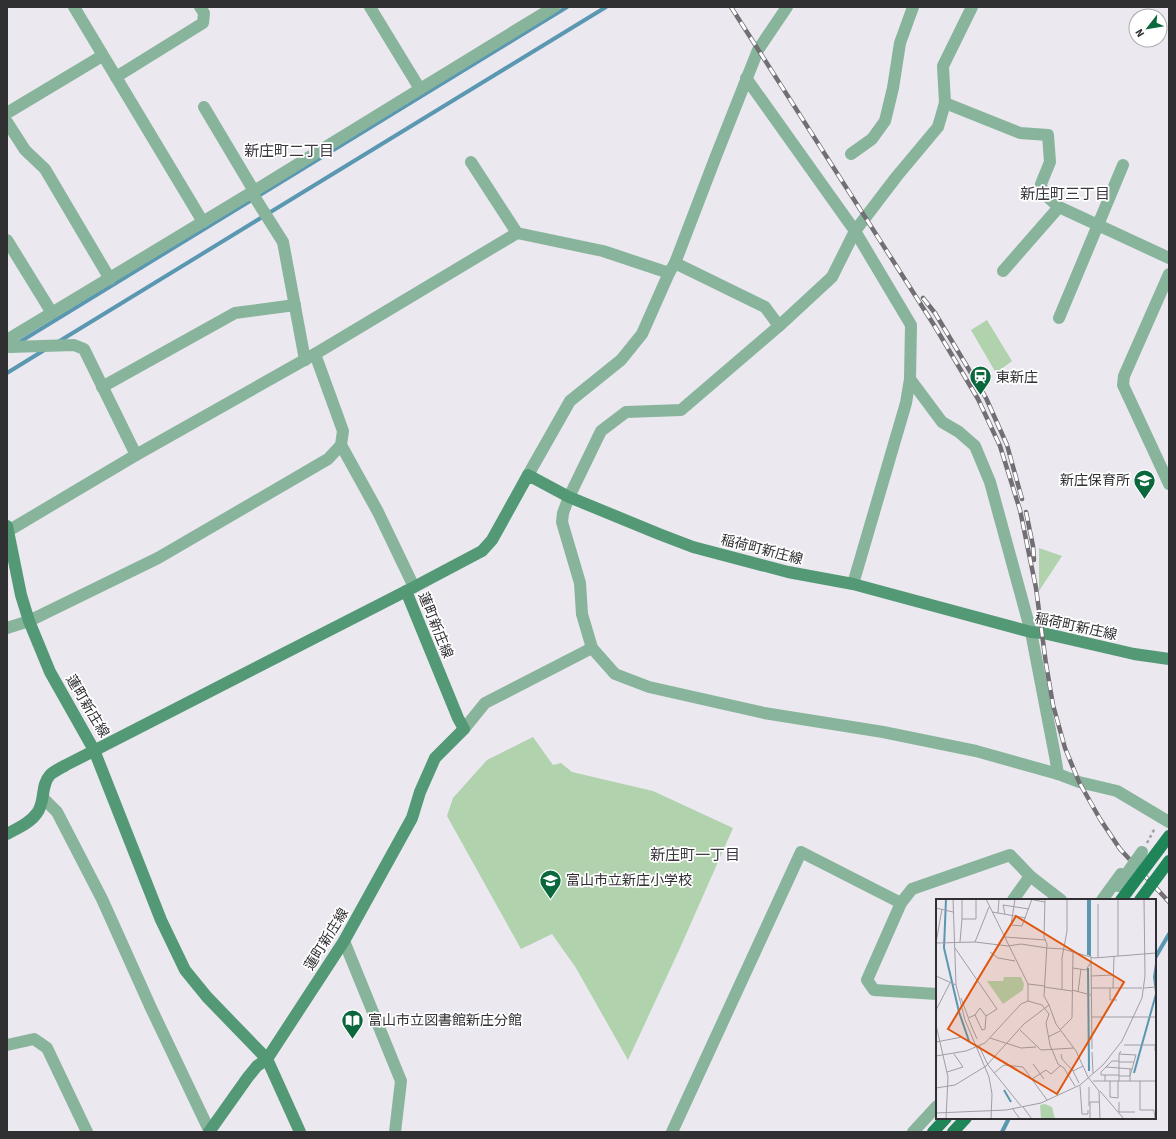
<svg xmlns="http://www.w3.org/2000/svg" width="1176" height="1139" font-family="'Source Sans 3','Noto Sans JP',sans-serif">
  <style>
    .green { fill: #b0d3ae }
    .lines { fill: none; stroke-linecap: round; stroke-linejoin: round }
    .stream { stroke: #5a97b0; stroke-width: 4 }
    .path { stroke: #a2a0a6; stroke-width: 2.5; stroke-dasharray: 3 3; stroke-linecap: butt }
    .street { stroke: #88b49b; stroke-width: 12 }
    .secondary { stroke: #539975; stroke-width: 12 }
    .primary { stroke: #21855a; stroke-width: 12 }
    .rail-casing { stroke: #716f74; stroke-width: 4.5 }
    .rail { stroke: #fff; stroke-width: 3; stroke-dasharray: 9; stroke-linecap: butt }
    .street-bridge { stroke: #88b49b; stroke-width: 12 }
    .primary-bridge { stroke: #21855a; stroke-width: 12 }
    .labels { text-anchor: middle; stroke-width: 3.5; stroke-linejoin: round; paint-order: stroke }
    .poi-label { font-size: 14px; fill: #302f32; stroke: #fff; text-anchor: start }
    .street-label { font-size: 14px; fill: #302f32; stroke: #fff }
    .neighbourhood-label { font-size: 15px; fill: #3a373e; stroke: #fff }
    .inset-river { fill: none; stroke: #5a97b0; stroke-width: 2 }
    .inset-road { fill: none; stroke: #a09ea4; stroke-width: 1 }
    .view { fill: #df570e; fill-opacity: 0.15; stroke: #df570e; stroke-width: 2 }
    .inset-edge { fill: none; stroke: #302f32; stroke-width: 2 }
  </style>
  <rect width="100%" height="100%" fill="#ebe8f0"/>
  <!-- green -->
  <g class="green">
    <polygon points="987,320 1012,361 996,373 971,330"/>
    <polygon points="1039,548 1062,556 1039,591"/>
    <polygon points="533,737 553,765 561,763 572,772 653,791 733,828 680,948 628,1060 576,968 552,934 521,949 447,816 453,798 487,760"/>
  </g>
  <g class="lines">
    <!-- stream -->
    <g class="stream">
      <polyline points="58,342 606,7"/>
      <polyline points="18,343 567,7"/>
      <polyline points="7,373 46,349"/>
      <polyline points="1155,958 1169,934"/>
      <polyline points="1002,1132 1009,1118"/>
    </g>
    <!-- path -->
    <polyline class="path" points="1147,843 1155,828"/>
    <!-- street -->
    <g class="street">
      <polyline points="74,7 203,222"/>
      <polyline points="370,7 420,89"/>
      <polyline points="972,7 943,66 945,103 938,127 897,176 855,231 832,277 779,326 681,410 626,412 601,431 569,497 563,513 562,522 580,583 582,614 592,648 615,674 649,687 764,713 883,732 976,751 1058,774 1079,782 1117,791 1169,822"/>
      <polyline points="116,77 203,23 204,13 200,7"/>
      <polyline points="746,78 855,231 911,325 910,379 906,403 853,584"/>
      <polyline points="945,103 1020,133 1048,135 1050,162 1041,184 1043,193 1059,207 1169,258"/>
      <polyline points="204,107 254,191"/>
      <polyline points="7,113 102,56"/>
      <polyline points="7,122 25,150 45,169 110,279"/>
      <polyline points="851,154 872,139 885,121 893,88 900,43 913,7"/>
      <polyline points="471,162 517,233"/>
      <polyline points="252,193 283,242 305,360"/>
      <polyline points="7,240 52,313"/>
      <polyline points="675,263 765,307 779,326"/>
      <polyline points="1003,271 1059,207"/>
      <polyline points="1169,274 1124,376 1123,385 1169,484"/>
      <polyline points="1059,318 1123,165"/>
      <polyline points="7,340 254,191 420,89 554,7"/>
      <polyline points="7,346 10,347 74,345 84,349 136,455"/>
      <polyline points="910,379 942,422 959,432 975,446 990,482 1031,632 1055,756 1058,774"/>
      <polyline points="102,387 235,313 295,305"/>
      <polyline points="341,445 378,512 414,587"/>
      <polyline points="528,475 570,401 621,360 642,334 669,273 675,263 716,156 758,50 787,7"/>
      <polyline points="8,531 136,455 315,354 517,233 603,251 669,273"/>
      <polyline points="7,628 29,621 158,558 328,459 341,445 343,431 315,354"/>
      <polyline points="464,729 485,703 592,648"/>
      <polyline points="43,798 57,812 102,899 151,1008 210,1132"/>
      <polyline points="1030,876 1061,900"/>
      <polyline points="1102,900 1121,874"/>
      <polyline points="344,941 401,1081 395,1132"/>
      <polyline points="937,994 874,990 867,980 901,903 912,889 1010,855 1030,876 1013,900"/>
      <polyline points="7,1045 34,1039 47,1048 87,1132"/>
      <polyline points="672,1132 801,852 901,903"/>
      <polyline points="913,1132 937,1106"/>
    </g>
    <!-- secondary -->
    <g class="secondary">
      <polyline points="7,526 21,595 29,621 50,672 94,750 161,920 185,970 207,997 267,1059 300,1132"/>
      <path d="M 7,834 C 18,828 30,823 37,813 C 46,801 40,786 50,775 C 54,771 61,768 66,765 L 414,587 L 482,551 L 492,540 L 528,475 L 569,497 L 659,534 L 693,547 L 788,572 L 853,584 L 1031,632 L 1043,633 L 1134,654 L 1169,659"/>
      <polyline points="209,1132 248,1077 257,1066 267,1059 344,941 412,818 420,792 435,758 464,729 458,718 406,591"/>
    </g>
    <!-- primary -->
    <g class="primary">
      <polyline points="933,1132 946,1118"/>
      <polyline points="953,1132 966,1118"/>
    </g>
    <defs>
      <g id="rail">
        <polyline points="731,7 934,325 978,399 1000,446 1020,510 1036,588 1046,664 1053,705 1065,748 1079,782 1100,819 1120,849 1169,902"/>
        <polyline points="923,298 935,313 986,398 1007,445 1022,499"/>
        <polyline points="1026,512 1033,546 1034,560"/>
      </g>
    </defs>
    <!-- rail casing -->
    <use href="#rail" class="rail-casing"/>
    <!-- rail -->
    <use href="#rail" class="rail"/>
    <!-- street-bridge -->
    <polyline class="street-bridge" points="1118,886 1142,852"/>
    <!-- primary-bridge -->
    <g class="primary-bridge">
      <polyline points="1121,900 1169,836"/>
      <polyline points="1140,900 1169,861"/>
    </g>
  </g>
  <!-- icons -->
  <defs>
    <symbol id="station-pin" viewBox="-11 -11 22 30"><path d="M0 17L-7.5 6A9.5 9.5 0 1 1 7.5 6Z" fill="#0a683c" stroke="#fff"/><path d="M-3-6H3Q5-6 5-4V2Q5 4 3 4L4.5 6H3L1.5 4h-3L-3 6H-4.5L-3 4Q-5 4-5 2V-4Q-5-6-3-6ZM-3.5-4v3h7v-3ZM-3.5 1v1.5H-2V1ZM2 1v1.5H3.5V1Z" fill="#fff"/></symbol>
    <symbol id="school-pin" viewBox="-11 -11 22 30"><path d="M0 17L-7.5 6A9.5 9.5 0 1 1 7.5 6Z" fill="#0a683c" stroke="#fff"/><path d="M0-5L7-2L0 1L-7-2ZM-4 1L0 2.5L4 1V4Q0 6-4 4Z" fill="#fff"/></symbol>
    <symbol id="library-pin" viewBox="-11 -11 22 30"><path d="M0 17L-7.5 6A9.5 9.5 0 1 1 7.5 6Z" fill="#0a683c" stroke="#fff"/><path d="M-6-4Q-3-5.5-.7-3.5V5Q-3 3-6 4ZM6-4Q3-5.5 .7-3.5V5Q3 3 6 4Z" fill="#fff"/></symbol>
  </defs>
  <g fill-rule="evenodd">
    <use href="#station-pin" x="968" y="364" width="25" height="34"/>
    <use href="#school-pin" x="1132" y="468" width="25" height="34"/>
    <use href="#school-pin" x="538" y="868" width="25" height="34"/>
    <use href="#library-pin" x="340" y="1008" width="25" height="34"/>
  </g>
  <g class="labels">
    <!-- poi labels -->
    <g class="poi-label">
      <text x="996" y="382">東新庄</text>
      <text x="1130" y="485" text-anchor="end">新庄保育所</text>
      <text x="566" y="885">富山市立新庄小学校</text>
      <text x="368" y="1025">富山市立図書館新庄分館</text>
    </g>
    <!-- street labels -->
    <g class="street-label">
      <text transform="translate(762 549) rotate(14)" y="5">稲荷町新庄線</text>
      <text transform="translate(436 625) rotate(68)" y="5">蓮町新庄線</text>
      <text transform="translate(1076 626) rotate(12)" y="5">稲荷町新庄線</text>
      <text transform="translate(88 706) rotate(59)" y="5">蓮町新庄線</text>
      <text transform="translate(326 939) rotate(-58)" y="5">蓮町新庄線</text>
    </g>
    <!-- neighbourhood labels -->
    <g class="neighbourhood-label">
      <text x="289" y="156">新庄町二丁目</text>
      <text x="1065" y="199">新庄町三丁目</text>
      <text x="695" y="860">新庄町一丁目</text>
    </g>
  </g>
  <!-- overview -->
  <g transform="translate(936 899)">
    <rect width="220" height="220" fill="#ebe8f0"/>
    <path d="M 68,78 L 85,78 L 88,85 L 87,91 L 67,105 L 51,82 L 67,82 ZM 109,205 L 116,208 L 119,220 L 105,220 L 104,206 Z" fill="#b0d3ae"/>
    <path class="inset-river" d="M 10,0 L 8,49 L 23,113 L 33,142M 152,0 L 152,56M 154,0 L 154,57M 220,65 L 218,78 L 220,93M 152,69 L 153,172M 198,174 L 220,95M 68,191 L 75,203"/>
    <path class="inset-road" d="M 17,0 L 20,86 L 29,121 L 53,178 L 56,195 L 55,220M 50,0 L 92,85 L 109,87M 79,0 L 75,26 L 86,27 L 96,0M 93,0 L 109,3M 182,0 L 182,57M 162,5 L 162,59M 0,9 L 17,13M 56,13 L 62,14 L 63,0M 62,14 L 90,19M 69,15 L 67,6 L 93,10M 26,20 L 26,0M 69,38 L 109,41M 24,43 L 26,20 L 40,20 L 40,0M 39,43 L 53,8M 0,44 L 39,43 L 72,47 L 85,45 L 111,49M 0,44 L 6,10M 19,49 L 61,110 L 50,117 L 44,109 L 39,116 L 46,131 L 49,130 L 50,117M 111,49 L 127,50 L 158,59 L 220,54M 54,53 L 62,59 L 79,62M 155,58 L 156,150M 137,69 L 150,71 L 155,63M 0,77 L 20,86M 155,77 L 177,76M 92,85 L 92,102M 108,88 L 136,92M 155,89 L 206,89M 174,89 L 174,101 L 181,101M 177,89 L 178,57M 208,89 L 220,88M 126,90 L 126,59 L 131,32 L 131,0M 136,91 L 155,96M 142,93 L 145,70M 25,99 L 32,118M 113,106 L 120,125 L 140,152 L 152,178M 0,111 L 14,84M 39,116 L 32,119 L 41,140M 156,118 L 220,118M 0,126 L 12,178 L 10,220M 84,131 L 105,151 L 138,149M 124,131 L 136,119 L 137,53M 112,138 L 124,132M 54,139 L 85,149 L 100,148M 0,143 L 26,138M 188,146 L 220,146M 43,147 L 52,166 L 85,207M 219,152 L 220,131M 156,153 L 157,174M 125,155 L 126,160 L 137,172 L 147,167M 183,155 L 200,156 L 196,170 L 183,169M 0,157 L 30,152 L 49,144 L 85,105 L 92,102 L 106,106 L 113,115 L 110,124 L 114,146 L 122,165 L 128,169 L 139,187M 183,163 L 198,163M 97,165 L 108,180M 170,168 L 176,162 L 183,162M 194,170 L 194,177 L 196,170M 137,172 L 143,184M 11,173 L 27,168 L 18,155M 58,174 L 68,166 L 87,168 L 111,201M 169,176 L 165,176 L 165,173 L 170,168 L 183,169M 183,177 L 194,177 L 194,182M 152,178 L 163,192 L 164,220M 96,180 L 110,171 L 115,175 L 124,167M 157,182 L 220,182M 169,182 L 169,176 L 183,176M 174,182 L 174,198 L 182,199 L 182,182M 183,182 L 183,155 L 185,152M 204,182 L 204,211 L 218,211 L 219,220M 144,187 L 146,215 L 152,215 L 152,211M 153,188 L 153,207M 0,189 L 19,186 L 50,167 L 88,125 L 113,106 L 108,97 L 111,45 L 108,38 L 109,0M 164,192 L 188,220M 183,203 L 183,213 L 199,213M 87,208 L 96,220M 76,209 L 84,220M 0,214 L 70,211 L 105,204 L 144,186 L 167,166 L 186,142 L 206,99 L 209,77 L 208,0M 154,220 L 154,203 L 164,203"/>
    <path class="view" d="M 80,17 L 188,83 L 121,195 L 12,130 Z"/>
    <rect width="220" height="220" class="inset-edge"/>
  </g>
  <!-- border -->
  <rect width="1176" height="1139" fill="none" stroke="#302f32" stroke-width="16"/>
  <!-- north arrow -->
  <g transform="translate(1148 28) rotate(239)"><circle r="19" fill="#ffffff" stroke="#acacad"/>
  <path d="M0-3L7 15L0 10L-7 15Z" fill="#0a683c"/>
  <text y="-6" font-size="11" font-weight="bold" text-anchor="middle" fill="#302f32">N</text>
  </g>
</svg>
